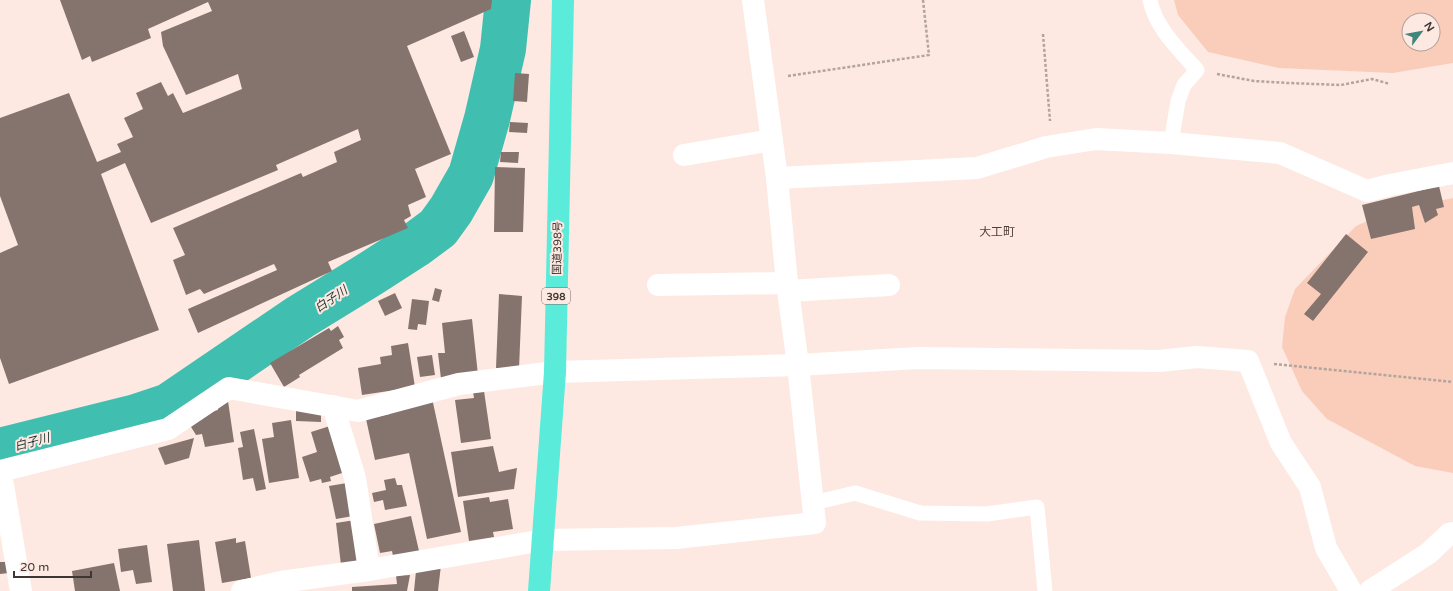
<svg xmlns="http://www.w3.org/2000/svg" width="1453" height="591" font-family="'Varela Round','Noto Sans JP',sans-serif">
  <style>
    .green { fill: #f9cdba; fill-rule: evenodd }
    .lines { fill: none; stroke-linecap: round; stroke-linejoin: round }
    .river { stroke: #40bfb0; stroke-width: 46 }
    .building { fill: #85746d }
    .path { stroke: #b3a49e; stroke-width: 2.5; stroke-dasharray: 3 2; stroke-linecap: butt }
    .lane { stroke: #fff; stroke-width: 15 }
    .street { stroke: #fff; stroke-width: 22 }
    .highway { stroke: #5bebda; stroke-width: 22 }
    .labels { text-anchor: middle; stroke-width: 4; stroke-linejoin: round; paint-order: stroke }
    .shield { fill: #fde9e1; stroke: #776c67; stroke-width: 1 }
    .shield-label { font-size: 10px; font-weight: bold; fill: #3e3633 }
    .street-label { font-size: 11px; fill: #3e3633; stroke: #fde9e1 }
    .neighbourhood-label { font-size: 12px; fill: #4e3f38; stroke: #fde9e1 }
    .water-label { font-size: 12px; font-style: italic; fill: #1e3330; stroke: #fde9e1 }
  </style>
  <rect width="100%" height="100%" fill="#fde9e1"/>
  <!-- green -->
  <g class="green">
    <path d="M 1174,0 L 1453,0 L 1453,63 L 1393,73 L 1279,68 L 1208,52 L 1178,15 ZM 1409,20 L 1433,20 L 1433,44 L 1409,44 Z"/>
    <polygon points="1453,198 1453,473 1415,466 1327,419 1302,391 1282,347 1285,317 1295,289 1356,226 1393,210"/>
  </g>
  <g class="lines">
    <!-- river -->
    <polyline class="river" points="0,451 136,417 169,406 300,317 370,274 415,245 438,228 451,210 471,175 487,119 503,49 508,0"/>
  </g>
  <!-- building -->
  <g class="building">
    <polygon points="60,0 492,0 491,9 407,46 451,154 415,169 426,197 408,205 411,216 404,220 408,228 328,262 332,271 198,333 188,309 277,270 274,264 204,294 200,289 186,295 173,260 185,255 173,228 301,173 303,177 337,162 334,152 361,140 358,129 276,165 278,170 151,223 125,163 101,174 159,330 9,384 0,358 0,253 18,245 0,196 0,118 69,93 97,162 121,152 117,144 133,137 124,118 143,109 136,93 161,82 168,96 173,93 183,113 242,89 238,74 186,95 163,46 161,32 212,11 208,2 148,29 151,38 92,62 90,56 82,60"/>
    <polygon points="464,31 474,57 461,62 451,36"/>
    <polygon points="515,73 529,74 527,102 513,101"/>
    <polygon points="510,122 528,123 527,133 509,132"/>
    <polygon points="501,152 519,152 518,163 500,162"/>
    <polygon points="495,167 525,168 523,232 494,232"/>
    <polygon points="1439,186 1444,207 1436,209 1438,215 1425,223 1419,205 1412,207 1415,229 1371,239 1362,205"/>
    <polygon points="1346,234 1368,252 1313,321 1304,314 1321,294 1307,283"/>
    <polygon points="435,288 442,290 439,302 432,300"/>
    <polygon points="395,293 402,308 385,316 378,301"/>
    <polygon points="499,294 522,296 519,369 496,368"/>
    <polygon points="412,299 429,301 426,325 418,324 417,330 408,329"/>
    <polygon points="472,319 478,375 441,379 438,353 445,353 442,323"/>
    <polygon points="338,326 344,337 339,340 343,348 299,375 300,377 284,387 270,363 329,328 331,331"/>
    <polygon points="408,343 415,387 362,395 358,368 381,364 380,357 392,355 391,346"/>
    <polygon points="432,355 435,375 420,377 417,357"/>
    <polygon points="484,391 491,439 461,443 455,400 474,398 473,392"/>
    <polygon points="432,398 461,532 427,539 409,453 375,460 366,419 390,414 389,407"/>
    <polygon points="228,401 234,442 205,447 202,434 196,435 188,422 205,413 218,410 217,406"/>
    <polygon points="296,411 321,411 321,422 296,421"/>
    <polygon points="291,420 299,478 269,483 262,439 274,437 272,423"/>
    <polygon points="330,426 345,472 330,477 331,481 322,483 321,479 310,482 302,457 317,452 311,432"/>
    <polygon points="254,429 266,489 256,491 253,478 243,480 238,448 243,447 240,432"/>
    <polygon points="194,438 189,458 165,465 158,448"/>
    <polygon points="493,446 499,472 517,468 514,489 458,497 451,452"/>
    <polygon points="395,478 397,485 402,485 407,506 385,510 383,500 374,502 372,493 386,490 384,480"/>
    <polygon points="347,483 353,516 336,519 329,486"/>
    <polygon points="489,497 490,502 508,499 513,529 493,532 494,537 469,541 463,501"/>
    <polygon points="411,516 419,551 393,556 392,551 380,553 374,524"/>
    <polygon points="355,520 360,562 341,565 336,523"/>
    <polygon points="236,538 236,543 245,541 251,578 222,583 215,542"/>
    <polygon points="199,540 205,591 173,591 167,544"/>
    <polygon points="147,545 152,582 136,584 133,570 121,572 118,549"/>
    <polygon points="0,562 7,562 9,573 0,574"/>
    <polygon points="114,563 120,591 75,591 72,571"/>
    <polygon points="441,565 438,591 414,591 416,571"/>
    <polygon points="410,575 407,591 352,591 352,587 397,584 396,576"/>
  </g>
  <g class="lines">
    <!-- path -->
    <g class="path">
      <polyline points="1043,34 1050,121"/>
      <polyline points="1217,74 1254,81 1288,83 1341,85 1372,79 1390,84"/>
      <polyline points="788,76 929,55 923,0"/>
      <polyline points="1274,364 1453,382"/>
    </g>
    <!-- lane -->
    <g class="lane">
      <path d="M 1150,0 C 1155,27 1179,50 1197,70 L 1184,85 L 1178,101 L 1171,143"/>
      <polyline points="813,503 855,493 920,513 987,514 1037,507 1045,591"/>
    </g>
    <!-- street -->
    <g class="street">
      <polyline points="684,155 772,140"/>
      <polyline points="777,178 977,168 1046,147 1096,139 1171,143 1280,153 1367,191 1390,185 1453,173"/>
      <polyline points="658,285 787,283"/>
      <polyline points="789,291 889,285"/>
      <polyline points="333,406 355,478 369,570"/>
      <polyline points="0,471 168,429 229,388 358,411 459,384 555,372 798,365 918,358 1159,361 1197,357 1248,361 1281,443 1310,487 1326,548 1351,591"/>
      <polyline points="0,475 3,485 21,591"/>
      <polyline points="242,591 281,582 369,570 544,540 676,538 815,523 798,365 787,283 777,178 753,0"/>
      <polyline points="1370,591 1429,553 1449,534 1453,533"/>
    </g>
    <!-- highway -->
    <polyline class="highway" points="539,591 555,372 563,0"/>
  </g>
  <g class="labels">
    <!-- shield labels -->
    <rect class="shield" x="542" y="288" width="28" height="16" rx="3"/>
    <g class="shield-label">
      <text x="556" y="300">398</text>
    </g>
    <!-- street labels -->
    <g class="street-label">
      <text transform="translate(557 248) rotate(-89)" y="4">国道398号</text>
    </g>
    <!-- neighbourhood labels -->
    <g class="neighbourhood-label">
      <text x="997" y="236">大工町</text>
    </g>
    <!-- water labels -->
    <g class="water-label">
      <text transform="translate(331 299) rotate(-34)" y="4">白子川</text>
      <text transform="translate(32 442) rotate(-15)" y="4">白子川</text>
    </g>
  </g>
  <!-- north arrow -->
  <g transform="translate(1421 32) rotate(58)"><circle r="19" fill="#fde9e1" stroke="#b1a19b"/>
  <path d="M0-3L7 15L0 10L-7 15Z" fill="#3f857c"/>
  <text y="-6" font-size="11" font-weight="bold" text-anchor="middle" fill="#3e3633">N</text>
  </g>
  <!-- scale -->
  <path d="M14 571v6h77v-6" fill="none" stroke="#3e3633" stroke-width="2"/>
  <text x="20" y="571" font-size="12" fill="#3e3633" stroke="#fde9e1" stroke-width="3" paint-order="stroke">20 m</text>
</svg>
